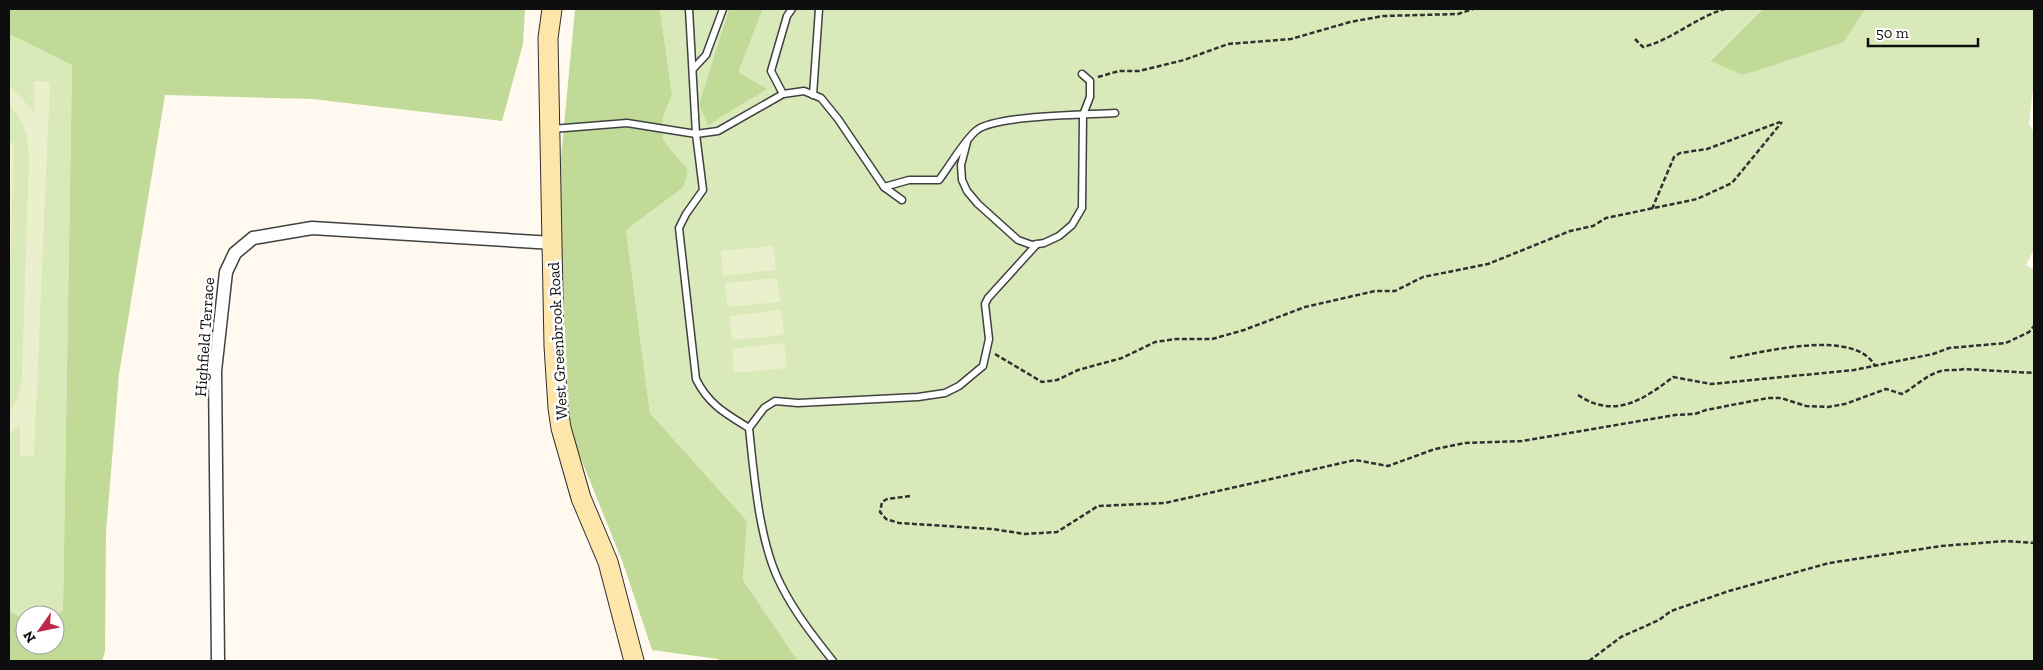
<svg xmlns="http://www.w3.org/2000/svg" width="2043" height="670" font-family="'Zilla Slab',serif">
  <style>
    .green { fill: #dae9b9 }
    .forest { fill: #c1da98 }
    .pitch { fill: #eaf0cb }
    .lines { fill: none; stroke-linecap: round; stroke-linejoin: round }
    .lane-casing { stroke: #414141; stroke-width: 9 }
    .street-casing { stroke: #414141; stroke-width: 15 }
    .secondary-casing { stroke: #303030; stroke-width: 21 }
    .path { stroke: #303030; stroke-width: 2.5; stroke-dasharray: 5 2.5; stroke-linecap: butt }
    .lane { stroke: #fff; stroke-width: 6 }
    .street { stroke: #fff; stroke-width: 12 }
    .secondary { stroke: #fee6ab; stroke-width: 19 }
    .labels { text-anchor: middle; stroke-width: 5; stroke-linejoin: round; paint-order: stroke }
    .street-label { font-size: 16px; fill: #0e0e0e; stroke: #fff }
  </style>
  <rect width="100%" height="100%" fill="#fff9ef"/>
  <!-- green -->
  <g class="green">
    <polygon points="660,9 729,9 699,104 766,89 737,73 763,9 1763,9 1710,60 1844,42 1865,9 2034,9 2034,79 2029,124 2034,132 2034,249 2026,265 2034,269 2034,661 798,661 743,580 747,521 650,413 626,230 684,187 688,170 663,140 663,117 672,95"/>
    <polygon points="9,34 72,65 63,610 55,616 25,615 25,618 9,612"/>
  </g>
  <!-- forest -->
  <g class="forest">
    <polygon points="9,9 525,9 523,44 502,121 312,99 165,95 119,374 106,532 105,651 102,661 9,661 9,612 25,618 25,645 55,645 55,616 63,610 72,65 9,34"/>
    <polygon points="575,9 660,9 672,95 663,117 663,140 688,170 684,187 626,230 650,413 747,521 743,580 798,661 720,661 718,659 652,650 623,563 563,414 558,190"/>
    <polygon points="729,9 763,9 738,72 767,89 708,125 699,104"/>
    <polygon points="1763,9 1865,9 1844,42 1743,75 1710,61"/>
  </g>
  <!-- pitch -->
  <g class="pitch">
    <polygon points="34,81 50,82 34,456 20,456 20,423 9,436 9,413 17,400 22,377 29,157 26,133 21,120 9,104 9,85 35,113"/>
    <polygon points="9,143 14,143 9,302"/>
    <polygon points="773,246 776,270 723,276 721,251"/>
    <polygon points="777,278 780,302 728,307 725,283"/>
    <polygon points="781,310 784,335 732,340 729,316"/>
    <polygon points="784,343 787,368 734,373 732,349"/>
  </g>
  <g class="lines">
    <defs>
      <g id="lane">
        <path d="M 689,9 L 696,134 L 703,190 L 686,214 L 679,228 L 696,379 C 708,404 726,414 749,428 L 764,408 L 775,401 L 798,403 L 918,397 L 945,393 L 959,386 L 983,366 L 989,339 L 985,304 L 988,298 L 1037,244"/>
        <polyline points="693,69 706,55 723,9"/>
        <polyline points="783,94 771,71 787,16 792,9"/>
        <polyline points="813,95 819,9"/>
        <polyline points="552,129 627,123 696,134 718,131 783,94 804,91 821,98 838,119 884,187 902,200"/>
        <polyline points="967,142 961,165 962,180 967,191 978,204 1018,240 1032,245 1044,243 1059,236 1072,225 1082,208 1083,115 1090,97 1090,81 1082,74"/>
        <path d="M 884,187 L 909,180 L 939,180 C 949,167 965,139 977,130 C 996,115 1087,115 1115,113"/>
        <path d="M 749,428 C 754,475 759,543 781,585 C 795,613 814,637 833,661"/>
      </g>
      <polyline id="street" points="218,661 215,371 226,272 235,253 253,238 312,228 553,243"/>
      <polyline id="secondary" points="552,9 548,38 554,346 558,408 561,428 581,498 608,562 634,661"/>
    </defs>
    <!-- lane casing -->
    <use href="#lane" class="lane-casing"/>
    <!-- street casing -->
    <use href="#street" class="street-casing"/>
    <!-- secondary casing -->
    <use href="#secondary" class="secondary-casing"/>
    <!-- path -->
    <g class="path">
      <path d="M 1635,39 L 1643,47 C 1672,40 1696,17 1725,9"/>
      <polyline points="1098,77 1119,71 1139,71 1184,60 1228,44 1291,39 1350,22 1383,16 1458,14 1473,9"/>
      <polyline points="1652,209 1674,157 1680,153 1707,149 1780,122"/>
      <polyline points="995,354 1042,382 1057,380 1078,370 1122,358 1155,342 1176,339 1212,339 1244,330 1305,307 1375,291 1395,291 1423,277 1488,264 1570,231 1593,226 1606,218 1697,199 1732,183 1782,122"/>
      <path d="M 1730,358 C 1764,352 1855,328 1875,366"/>
      <path d="M 1578,395 C 1614,419 1642,401 1673,377 L 1711,384 L 1854,370 L 1933,354 L 1949,348 L 2006,343 L 2029,332 L 2034,326"/>
      <path d="M 910,496 L 887,499 L 882,502 L 880,512 L 886,519 L 899,523 L 992,529 L 1025,534 L 1057,532 L 1098,506 L 1165,503 L 1355,460 L 1388,466 L 1435,449 L 1465,443 L 1522,441 L 1675,415 L 1695,414 L 1706,410 L 1768,398 L 1781,398 L 1806,406 L 1828,407 L 1845,404 L 1886,389 L 1902,394 C 1915,387 1926,375 1941,371 C 1949,369 1956,371 1964,369 L 2034,373"/>
      <polyline points="1589,661 1621,637 1659,620 1671,611 1729,591 1829,563 1941,546 2006,541 2034,543"/>
    </g>
    <!-- lane -->
    <use href="#lane" class="lane"/>
    <!-- street -->
    <use href="#street" class="street"/>
    <!-- secondary -->
    <use href="#secondary" class="secondary"/>
  </g>
  <g class="labels">
    <!-- street labels -->
    <g class="street-label">
      <text transform="translate(204 337) rotate(-86)" y="6">Highfield Terrace</text>
      <text transform="translate(557 341) rotate(-93)" y="6">West Greenbrook Road</text>
    </g>
  </g>
  <!-- border -->
  <rect width="2043" height="670" fill="none" stroke="#0e0e0e" stroke-width="20"/>
  <!-- north arrow -->
  <g transform="translate(40 630) rotate(237)"><circle r="24" fill="#ffffff" stroke="#9f9f9f"/>
  <path d="M0-4L9 19L0 12L-9 19Z" fill="#bd2748"/>
  <text y="-8" font-size="14" font-weight="bold" text-anchor="middle" fill="#0e0e0e">N</text>
  </g>
  <!-- scale -->
  <path d="M1868 38v8h110v-8" fill="none" stroke="#0e0e0e" stroke-width="2.5"/>
  <text x="1876" y="38" font-size="15" fill="#0e0e0e" stroke="#ffffff" stroke-width="4" paint-order="stroke">50 m</text>
</svg>
